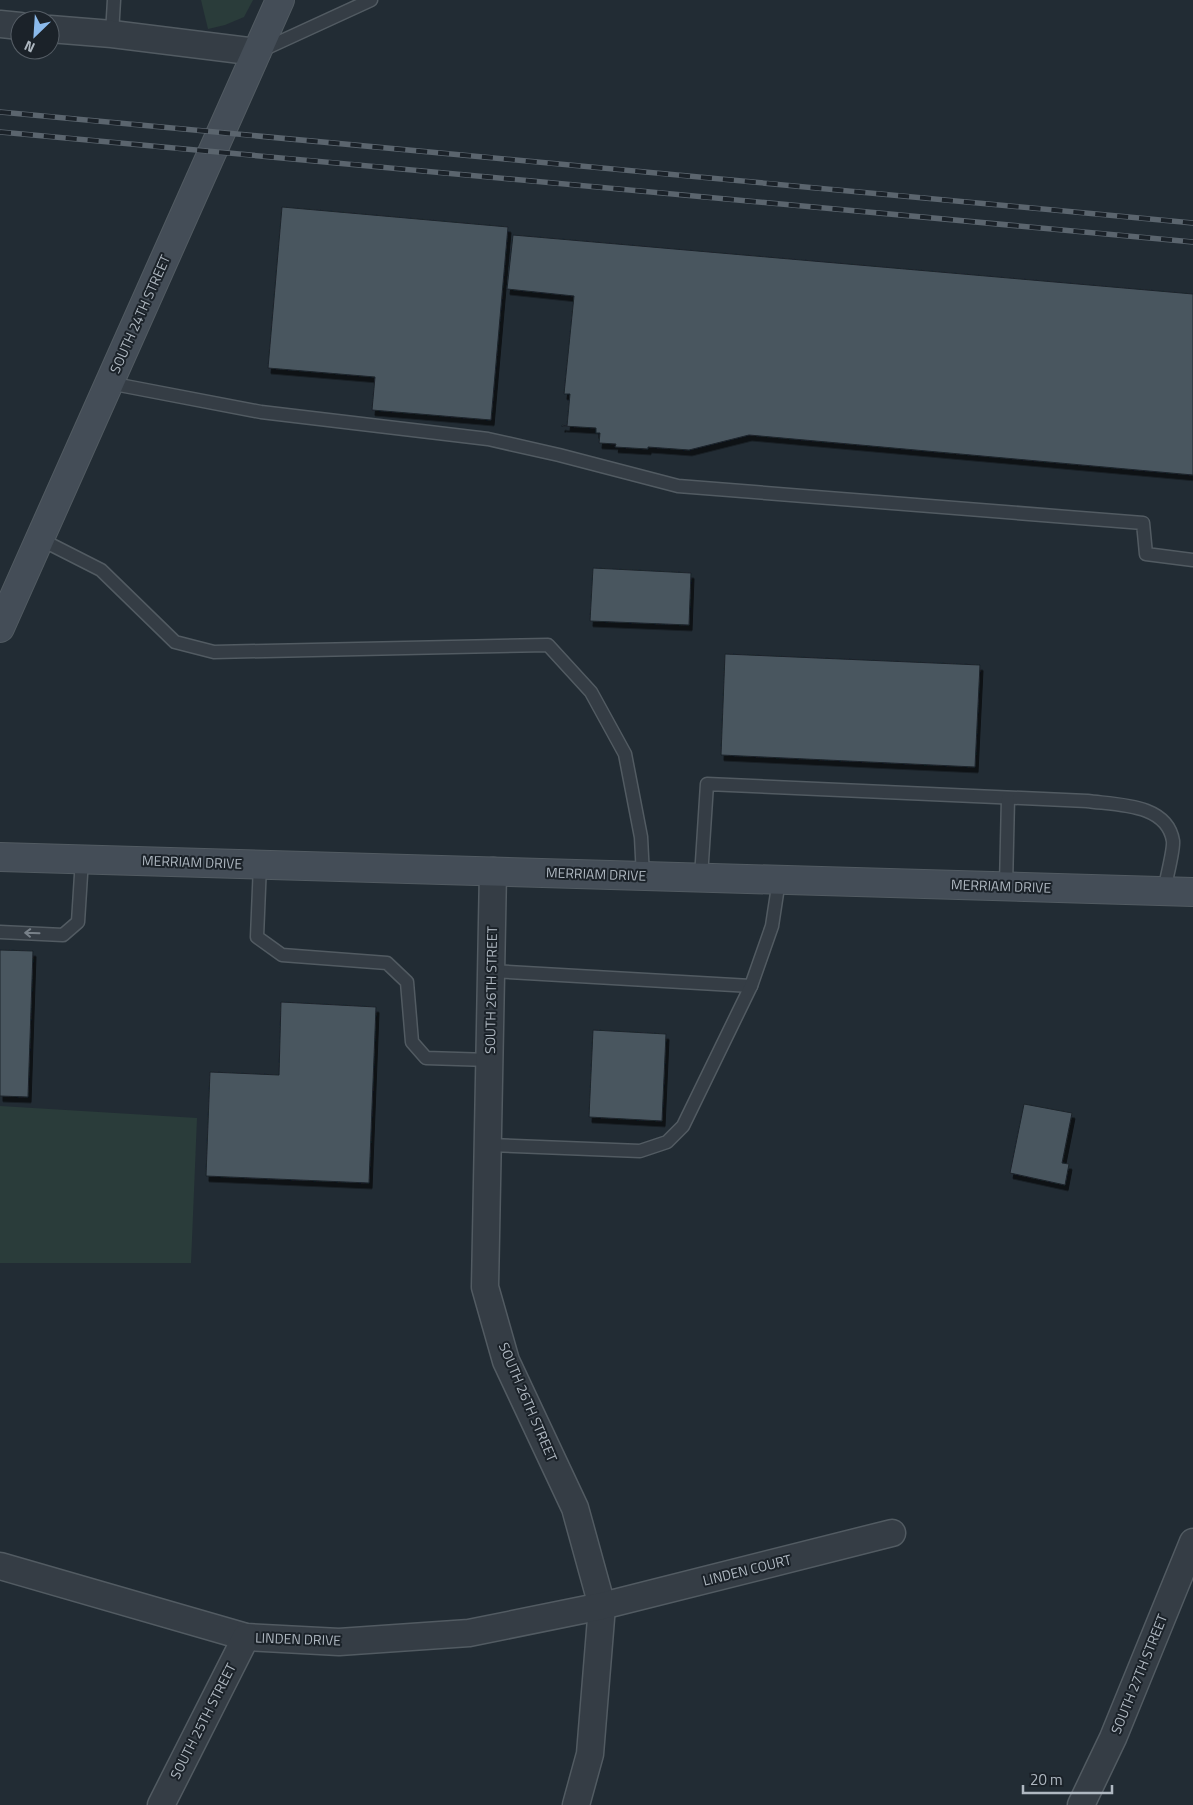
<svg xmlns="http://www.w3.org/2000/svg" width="1193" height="1805" font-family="'Titillium Web',sans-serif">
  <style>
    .green { fill: #2a3c3a }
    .building { fill: #4a565f; stroke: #1c242b; filter: url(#shadow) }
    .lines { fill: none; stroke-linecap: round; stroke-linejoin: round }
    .lane-casing { stroke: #525b62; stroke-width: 15 }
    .street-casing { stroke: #525b62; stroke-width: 29 }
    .secondary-casing { stroke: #525b62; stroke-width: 30 }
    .lane { stroke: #353d45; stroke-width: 12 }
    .street { stroke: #353d45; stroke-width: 26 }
    .secondary { stroke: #444d57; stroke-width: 28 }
    .rail-casing { stroke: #5b656e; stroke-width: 5.5 }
    .rail { stroke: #1b2229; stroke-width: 4; stroke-dasharray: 11; stroke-linecap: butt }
    .oneway { stroke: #788189 }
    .labels { text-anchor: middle; stroke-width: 4; stroke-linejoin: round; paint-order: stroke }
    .street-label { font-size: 14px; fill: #afb8c1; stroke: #1b2229 }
  </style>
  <defs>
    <filter id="shadow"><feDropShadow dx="3" dy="5.5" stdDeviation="0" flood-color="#0009"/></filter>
  </defs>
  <rect width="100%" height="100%" fill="#222c34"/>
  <!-- green -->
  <g class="green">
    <polygon points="201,0 253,0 244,17 225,25 208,29"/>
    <polygon points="0,1106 197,1118 191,1263 0,1263"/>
  </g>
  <!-- building -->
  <g class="building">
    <polygon points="282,207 508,227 491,420 372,410 375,377 268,368"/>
    <polygon points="513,235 1193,294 1193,475 749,435 689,450 648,447 648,449 615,447 616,444 599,443 600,433 596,433 596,428 563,426 562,427 562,425 567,426 570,394 564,394 574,296 507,289"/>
    <polygon points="593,568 691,573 689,625 590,621"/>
    <polygon points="725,654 980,665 975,767 721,755"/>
    <polygon points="0,950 33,951 28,1097 0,1096"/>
    <polygon points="281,1002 376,1007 369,1183 206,1176 210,1072 279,1075"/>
    <polygon points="593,1030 666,1034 662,1121 589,1117"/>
    <polygon points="1024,1104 1072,1113 1062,1163 1069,1164 1065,1185 1010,1173"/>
  </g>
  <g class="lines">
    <defs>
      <g id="lane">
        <polyline points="112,34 114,0"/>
        <polyline points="260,51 371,0"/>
        <polyline points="109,383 261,412 488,439 559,455 678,486 1143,523 1146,554 1193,560"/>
        <polyline points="40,539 101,570 175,642 214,652 548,645 591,692 625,754 641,837 643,876"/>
        <polyline points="260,864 257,937 282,955 387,963 407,982 412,1042 426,1058 490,1060"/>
        <path d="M 701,877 L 707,784 L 1087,801 C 1116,805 1167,803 1173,841 C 1174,851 1166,879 1164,891"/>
        <polyline points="1006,886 1008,798"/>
        <polyline points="0,932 63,935 78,922 82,859"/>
        <polyline points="491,971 751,986"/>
        <polyline points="488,1145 640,1151 667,1142 683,1126 751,986 772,926 779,880"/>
      </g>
      <g id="street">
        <polyline points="0,24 20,26"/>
        <polyline points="50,29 112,34 257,52"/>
        <polyline points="493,871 485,1287 506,1361 575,1508 602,1606 590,1754 576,1805"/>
        <polyline points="0,1566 246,1637 339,1642 469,1633 602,1606 892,1533"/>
        <polyline points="161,1805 246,1637"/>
        <polyline points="1081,1805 1113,1738 1193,1542"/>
      </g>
      <g id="secondary">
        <polyline points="0,628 280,0"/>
        <polyline points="0,857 1193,892"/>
      </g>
    </defs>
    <!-- lane casing -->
    <use href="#lane" class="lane-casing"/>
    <!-- street casing -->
    <use href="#street" class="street-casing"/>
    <!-- secondary casing -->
    <use href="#secondary" class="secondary-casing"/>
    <!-- lane -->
    <use href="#lane" class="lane"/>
    <!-- street -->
    <use href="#street" class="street"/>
    <!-- secondary -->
    <use href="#secondary" class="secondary"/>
    <defs>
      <g id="rail">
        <polyline points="0,112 1193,223"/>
        <polyline points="0,132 1193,242"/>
      </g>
    </defs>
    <!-- rail casing -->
    <use href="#rail" class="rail-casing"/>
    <!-- rail -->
    <use href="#rail" class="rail"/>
  </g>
  <!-- one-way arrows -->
  <defs><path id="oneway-shaft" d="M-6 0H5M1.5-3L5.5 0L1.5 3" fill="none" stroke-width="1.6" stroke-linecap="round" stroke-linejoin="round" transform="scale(1.25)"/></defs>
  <use class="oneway" href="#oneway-shaft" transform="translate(32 933) rotate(-178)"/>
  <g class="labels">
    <!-- street labels -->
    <g class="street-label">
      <text transform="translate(140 314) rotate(-66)" y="5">SOUTH 24TH STREET</text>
      <text transform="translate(192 862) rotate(2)" y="5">MERRIAM DRIVE</text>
      <text transform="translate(596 874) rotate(2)" y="5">MERRIAM DRIVE</text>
      <text transform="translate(1001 886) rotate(2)" y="5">MERRIAM DRIVE</text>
      <text transform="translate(491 990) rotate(-89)" y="5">SOUTH 26TH STREET</text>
      <text transform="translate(528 1402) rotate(67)" y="5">SOUTH 26TH STREET</text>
      <text transform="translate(747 1570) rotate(-14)" y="5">LINDEN COURT</text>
      <text transform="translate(298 1639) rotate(2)" y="5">LINDEN DRIVE</text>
      <text transform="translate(1139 1674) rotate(-68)" y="5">SOUTH 27TH STREET</text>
      <text transform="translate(203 1721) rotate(-63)" y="5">SOUTH 25TH STREET</text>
    </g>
  </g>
  <!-- north arrow -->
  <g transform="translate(35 35) rotate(205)"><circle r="24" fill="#1b2229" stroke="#565e66"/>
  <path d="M0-4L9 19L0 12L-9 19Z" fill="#8bbaeb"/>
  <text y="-8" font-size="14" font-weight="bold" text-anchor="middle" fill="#afb8c1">N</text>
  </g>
  <!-- scale -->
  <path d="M1023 1785v8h89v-8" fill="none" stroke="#afb8c1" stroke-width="2.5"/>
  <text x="1030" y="1785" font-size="15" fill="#afb8c1" stroke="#1b2229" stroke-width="4" paint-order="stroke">20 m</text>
</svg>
